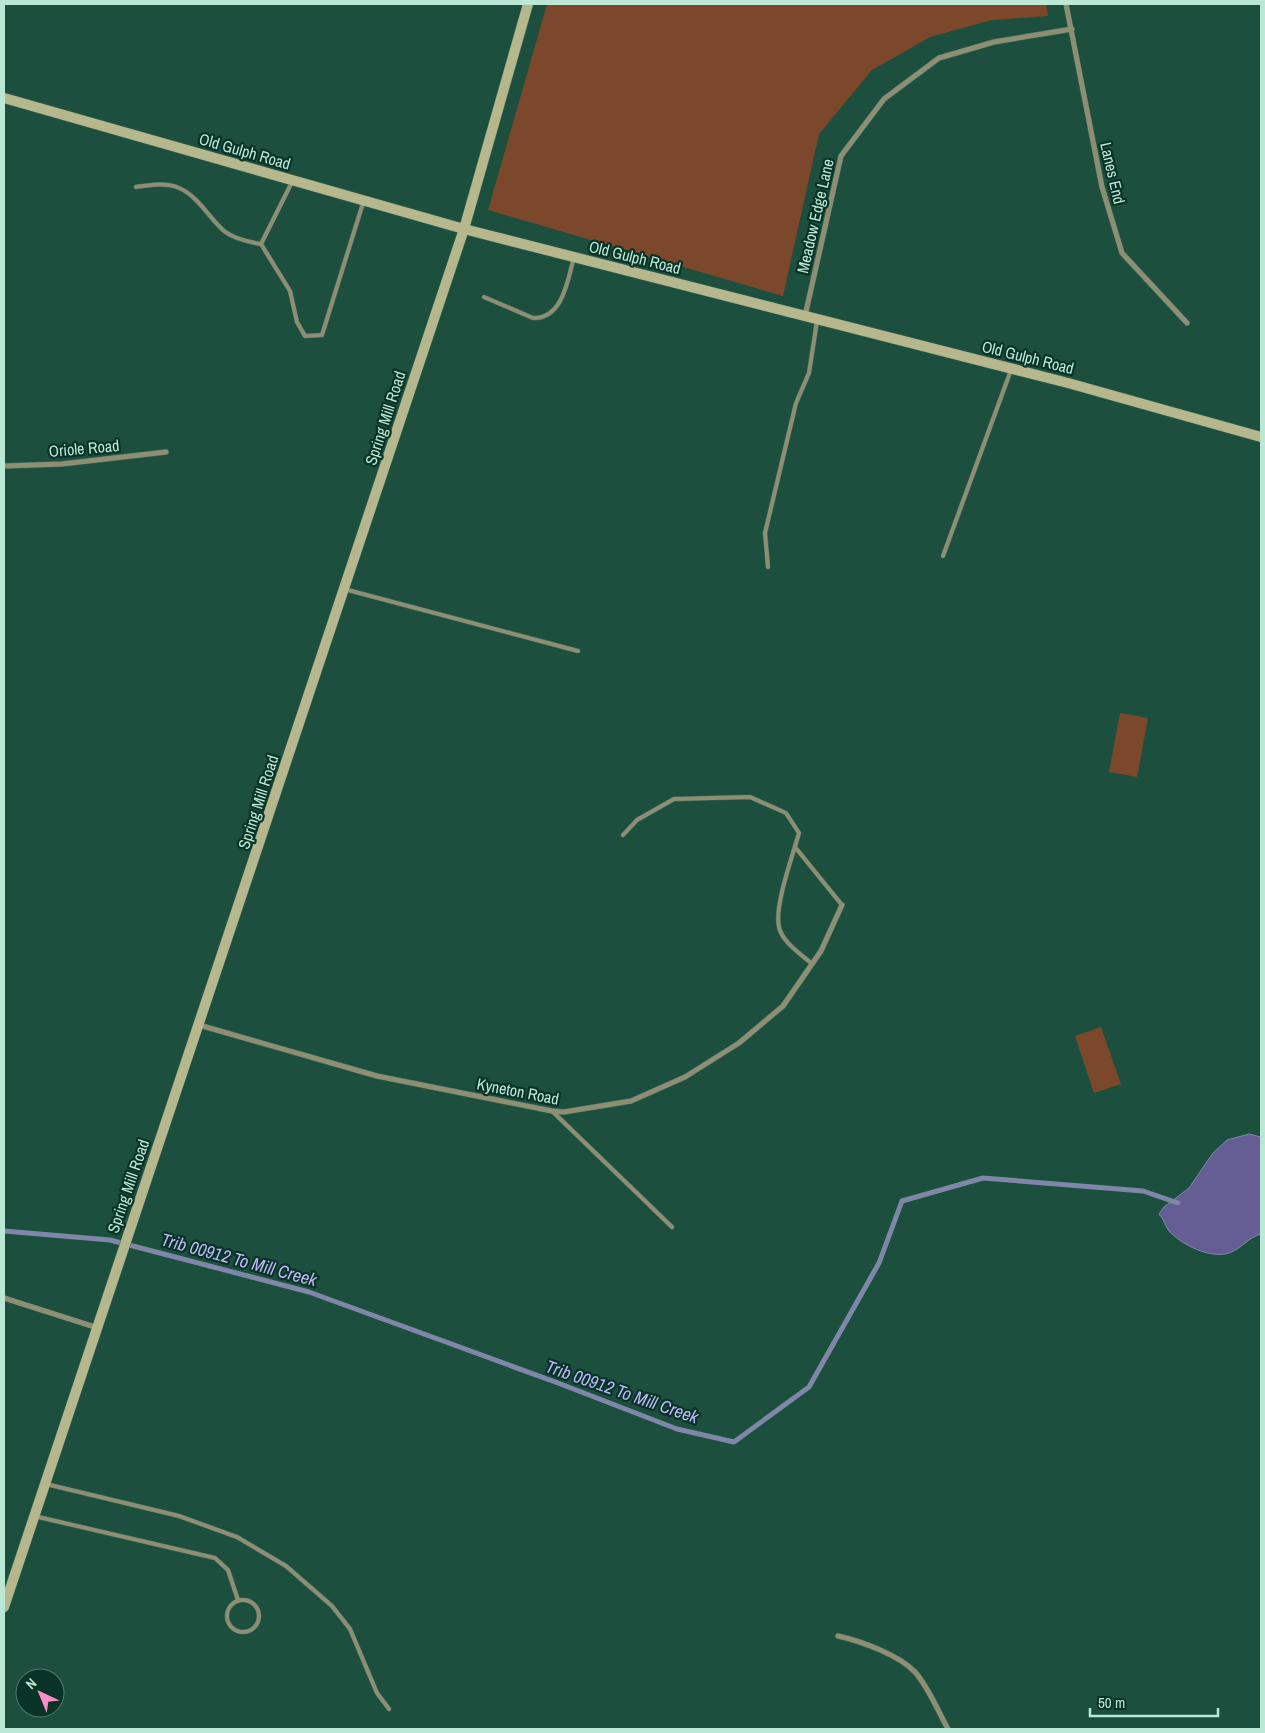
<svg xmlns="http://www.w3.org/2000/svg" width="1265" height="1733" font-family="'Archivo Narrow',sans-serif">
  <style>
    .green { fill: #7c482b }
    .water { fill: #645e94; stroke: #7e87a8 }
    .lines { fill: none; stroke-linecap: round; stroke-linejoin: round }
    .stream { stroke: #7e87a8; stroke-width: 5 }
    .lane-casing { stroke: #3d6d5d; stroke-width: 5 }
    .street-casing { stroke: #3d6d5d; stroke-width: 6 }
    .secondary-casing { stroke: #3d6d5d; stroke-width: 11 }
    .lane { stroke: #8e8e74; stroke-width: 4 }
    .street { stroke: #8e8e74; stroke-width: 5 }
    .secondary { stroke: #b6b78d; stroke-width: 10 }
    .labels { text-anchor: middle; stroke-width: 4.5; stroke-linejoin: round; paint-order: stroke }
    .street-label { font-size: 16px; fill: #bbe7d5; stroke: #093326 }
    .water-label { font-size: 18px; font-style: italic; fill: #bcb6f7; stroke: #093326 }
  </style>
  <rect width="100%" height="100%" fill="#1d4f3f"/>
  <!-- green -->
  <g class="green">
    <polygon points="547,4 1046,4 1048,16 992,20 930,37 872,70 819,134 783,296 488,210"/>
    <polygon points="1120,713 1148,718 1137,777 1109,772"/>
    <polygon points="1101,1027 1121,1084 1094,1093 1075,1036"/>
  </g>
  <!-- water -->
  <path class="water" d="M 1249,1134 L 1261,1137 L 1261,1234 C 1249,1237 1241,1249 1229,1253 C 1210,1259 1182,1245 1169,1231 C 1165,1226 1164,1219 1159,1214 L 1164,1207 L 1189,1188 L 1213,1153 L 1227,1140 Z"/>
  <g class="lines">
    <!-- stream -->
    <polyline class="stream" points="4,1231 110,1240 309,1292 558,1383 677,1429 734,1442 809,1387 879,1263 902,1201 983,1178 1143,1191 1178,1203"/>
    <defs>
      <g id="lane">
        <path d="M 136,187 C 149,185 167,182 179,188 C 198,196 209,218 224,231 C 234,239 249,242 261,244 L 290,291 L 297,322 L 305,336 L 322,335 L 363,203"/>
        <polyline points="261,244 292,182"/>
        <path d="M 484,297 L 533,318 C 563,319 568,279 574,257"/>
        <polyline points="943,556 1011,370"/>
        <polyline points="768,567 765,533 796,403 809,373 817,321"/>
        <polyline points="344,589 578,651"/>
        <path d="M 623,835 L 637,820 L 674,799 L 750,797 L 786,813 L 799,833 C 793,855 774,906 779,927 C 782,942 801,954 812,964"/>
        <polyline points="795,847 842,905"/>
        <polyline points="552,1111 672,1227"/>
        <polyline points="46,1484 179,1516 237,1537 286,1566 332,1606 350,1629 377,1693 389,1709"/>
        <polyline points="34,1516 215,1558 228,1570 238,1600"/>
        <circle cx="243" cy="1616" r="16"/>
      </g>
      <g id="street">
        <polyline points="1066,4 1102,187 1122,253 1187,323"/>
        <polyline points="805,316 841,156 884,99 939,58 994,42 1072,29"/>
        <polyline points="4,466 62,464 166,452"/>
        <polyline points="199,1025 377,1076 552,1111 564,1112 631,1101 685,1077 739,1043 783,1006 821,951 842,905"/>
        <polyline points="4,1298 98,1328"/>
        <path d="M 838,1636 C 861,1641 899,1655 915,1672 C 929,1688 938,1711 948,1729"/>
      </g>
      <g id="secondary">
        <polyline points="4,98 464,229 1068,383 1261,437"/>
        <polyline points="4,1607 464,229 528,4"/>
      </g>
    </defs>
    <!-- lane casing -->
    <use href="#lane" class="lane-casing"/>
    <!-- street casing -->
    <use href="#street" class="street-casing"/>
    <!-- secondary casing -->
    <use href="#secondary" class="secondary-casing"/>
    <!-- lane -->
    <use href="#lane" class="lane"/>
    <!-- street -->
    <use href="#street" class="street"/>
    <!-- secondary -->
    <use href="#secondary" class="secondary"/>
  </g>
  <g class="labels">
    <!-- street labels -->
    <g class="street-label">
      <text transform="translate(245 151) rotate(16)" y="6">Old Gulph Road</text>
      <text transform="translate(1113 173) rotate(77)" y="6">Lanes End</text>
      <text transform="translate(815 216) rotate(-77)" y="6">Meadow Edge Lane</text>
      <text transform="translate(635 257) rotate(14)" y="6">Old Gulph Road</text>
      <text transform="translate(1028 357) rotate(14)" y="6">Old Gulph Road</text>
      <text transform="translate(385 418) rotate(-72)" y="6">Spring Mill Road</text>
      <text transform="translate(84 448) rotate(-5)" y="6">Oriole Road</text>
      <text transform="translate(258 802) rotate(-72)" y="6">Spring Mill Road</text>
      <text transform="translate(518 1091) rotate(11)" y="6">Kyneton Road</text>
      <text transform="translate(128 1186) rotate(-71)" y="6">Spring Mill Road</text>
    </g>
    <!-- water labels -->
    <g class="water-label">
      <text transform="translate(239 1260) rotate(15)" y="6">Trib 00912 To Mill Creek</text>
      <text transform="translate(622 1392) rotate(19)" y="6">Trib 00912 To Mill Creek</text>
    </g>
  </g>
  <!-- border -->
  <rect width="1265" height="1733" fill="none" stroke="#bbe7d5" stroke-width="10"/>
  <!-- north arrow -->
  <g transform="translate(40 1693) rotate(316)"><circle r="24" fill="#093326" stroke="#507b6c"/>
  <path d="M0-4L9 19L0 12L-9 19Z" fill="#fa8fc7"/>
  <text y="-8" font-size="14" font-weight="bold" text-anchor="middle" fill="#bbe7d5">N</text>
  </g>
  <!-- scale -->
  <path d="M1090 1708v8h128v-8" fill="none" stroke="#bbe7d5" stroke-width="2.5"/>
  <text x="1098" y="1708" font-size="15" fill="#bbe7d5" stroke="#093326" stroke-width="4" paint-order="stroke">50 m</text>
</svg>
